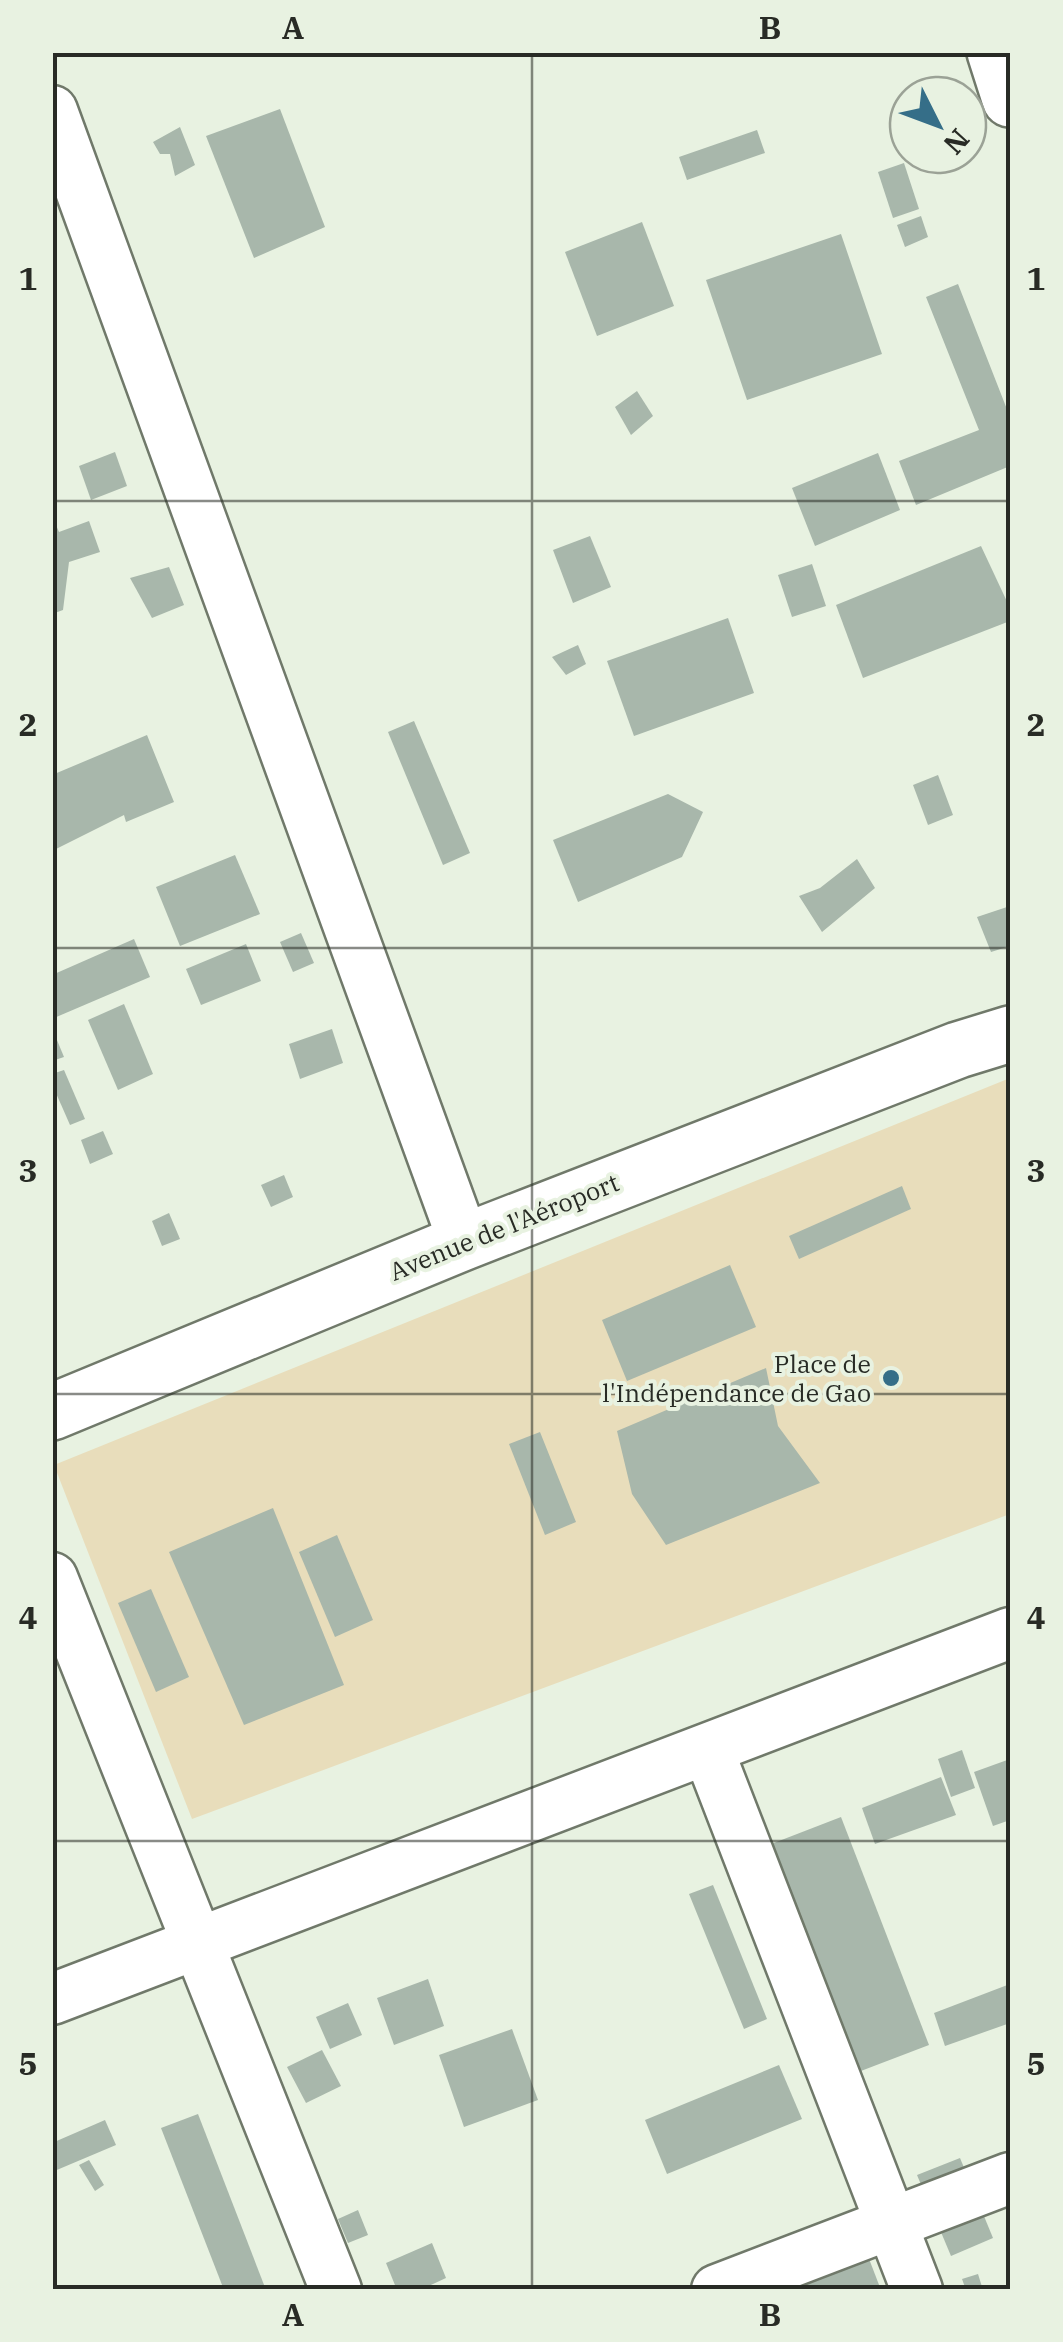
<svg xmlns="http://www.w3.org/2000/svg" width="1063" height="2342" font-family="'IBM Plex Serif',serif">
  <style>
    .green { fill: #e8ddbb }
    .building { fill: #a8b7ab }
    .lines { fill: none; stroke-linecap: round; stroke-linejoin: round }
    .street-casing { stroke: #70796a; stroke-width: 55 }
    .primary-casing { stroke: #70796a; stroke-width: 60 }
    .street { stroke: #fff; stroke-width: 50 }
    .primary { stroke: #fff; stroke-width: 55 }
    .grid { fill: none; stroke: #282b25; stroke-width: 2.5; stroke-opacity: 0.55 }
    .poi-dot { fill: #356e88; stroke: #e8f2e1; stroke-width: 4 }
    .labels { text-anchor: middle; stroke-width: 8; stroke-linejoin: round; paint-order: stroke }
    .street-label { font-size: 25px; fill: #282b25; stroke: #e8f2e1 }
    .poi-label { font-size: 25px; fill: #282b25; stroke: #e8f2e1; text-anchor: end }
    .neatline { fill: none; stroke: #282b25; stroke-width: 4 }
    .grid-label { font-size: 32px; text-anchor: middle; font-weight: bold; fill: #282b25 }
  </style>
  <rect width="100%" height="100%" fill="#e8f2e1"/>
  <!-- green -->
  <polygon class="green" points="1010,1078 1010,1514 192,1819 54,1465"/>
  <!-- building -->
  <g class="building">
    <polygon points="280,109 325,227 254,258 206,136"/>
    <polygon points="180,127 195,165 175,176 170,154 160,154 153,142"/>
    <polygon points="757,130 765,153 687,180 679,157"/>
    <polygon points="904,163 919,209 893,218 878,172"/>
    <polygon points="921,216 928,237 905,247 897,225"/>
    <polygon points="642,222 674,306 597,336 565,252"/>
    <polygon points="841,234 882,354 747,400 706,280"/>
    <polygon points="958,284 1010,417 1010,466 916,505 899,461 979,430 926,297"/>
    <polygon points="637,391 653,416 631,435 615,407"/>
    <polygon points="115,452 127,486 91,500 79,466"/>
    <polygon points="878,453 900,510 815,546 792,488"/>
    <polygon points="52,516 59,532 89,521 100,552 69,562 63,610 52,614"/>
    <polygon points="590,536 611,587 573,603 553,550"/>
    <polygon points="981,546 1010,608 1010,621 863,678 836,605"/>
    <polygon points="812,564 826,606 792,617 778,575"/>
    <polygon points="169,567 184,605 152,618 130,578"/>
    <polygon points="728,618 754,693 634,736 607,661"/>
    <polygon points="578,645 586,664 566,675 552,657"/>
    <polygon points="414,721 470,853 443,865 388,732"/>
    <polygon points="147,735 174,802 126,822 124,815 52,851 52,775"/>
    <polygon points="938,775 953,815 928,825 913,785"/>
    <polygon points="668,794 703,812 682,857 578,902 553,840"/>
    <polygon points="235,855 260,914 180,946 156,887"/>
    <polygon points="857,859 875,888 822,932 799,896 820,888"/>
    <polygon points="1010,906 1010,946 991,952 977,917"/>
    <polygon points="301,933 314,963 293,972 280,942"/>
    <polygon points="134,939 150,977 54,1018 52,975"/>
    <polygon points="246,944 261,981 201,1005 186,969"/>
    <polygon points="124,1004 153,1074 118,1090 88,1020"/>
    <polygon points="52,1028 64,1057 52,1061"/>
    <polygon points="332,1029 343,1063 300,1079 289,1044"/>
    <polygon points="64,1070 85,1119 70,1125 52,1084 52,1074"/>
    <polygon points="103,1131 113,1154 90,1164 81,1140"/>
    <polygon points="284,1175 293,1197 271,1207 261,1185"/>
    <polygon points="902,1186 911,1209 799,1259 789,1236"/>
    <polygon points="169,1213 180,1239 162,1246 152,1221"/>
    <polygon points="730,1265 756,1327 627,1381 602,1320"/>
    <polygon points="766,1368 778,1426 820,1483 666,1545 632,1494 617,1431"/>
    <polygon points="540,1432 576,1522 545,1535 509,1444"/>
    <polygon points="273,1508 344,1685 244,1725 169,1552"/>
    <polygon points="337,1535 373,1620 335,1637 299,1552"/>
    <polygon points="151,1589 189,1677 156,1692 118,1603"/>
    <polygon points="962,1750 975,1788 951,1797 938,1759"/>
    <polygon points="1010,1759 1010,1820 993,1826 974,1772"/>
    <polygon points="941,1777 956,1815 875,1844 862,1808"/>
    <polygon points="841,1817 929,2045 853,2074 766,1846"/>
    <polygon points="713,1885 767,2019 744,2029 689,1894"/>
    <polygon points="428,1979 444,2026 394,2045 377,1998"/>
    <polygon points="1010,1984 1010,2023 945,2046 934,2013"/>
    <polygon points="348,2003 362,2035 330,2049 316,2017"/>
    <polygon points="512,2029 538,2100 464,2127 439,2055"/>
    <polygon points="322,2050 341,2086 306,2103 287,2067"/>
    <polygon points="779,2065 802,2119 667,2174 645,2120"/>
    <polygon points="198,2114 266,2290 224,2290 161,2128"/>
    <polygon points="105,2120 116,2145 52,2172 52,2143"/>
    <polygon points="960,2158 993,2238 951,2256 917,2175"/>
    <polygon points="89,2160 104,2185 95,2191 79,2165"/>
    <polygon points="358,2210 368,2235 348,2243 338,2219"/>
    <polygon points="432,2243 446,2278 420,2290 397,2290 386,2263"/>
    <polygon points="866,2251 881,2290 765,2290"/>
    <polygon points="978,2274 983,2290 966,2290 962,2279"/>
  </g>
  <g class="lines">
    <defs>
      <g id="street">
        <polyline points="52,111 464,1242"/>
        <polyline points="52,1578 336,2290"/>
        <polyline points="708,1750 917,2290"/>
        <polyline points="52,1999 1010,1633"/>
        <polyline points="717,2290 1010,2178"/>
      </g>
      <g id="primary">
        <polyline points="995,52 1010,99"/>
        <polyline points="52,1412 464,1242 958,1050 1010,1034"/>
      </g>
    </defs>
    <!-- street casing -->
    <use href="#street" class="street-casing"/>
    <!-- primary casing -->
    <use href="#primary" class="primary-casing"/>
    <!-- street -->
    <use href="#street" class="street"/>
    <!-- primary -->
    <use href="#primary" class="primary"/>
  </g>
  <!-- grid -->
  <path class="grid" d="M 532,52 L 532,2290M 52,501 L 1010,501M 52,948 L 1010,948M 52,1394 L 1010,1394M 52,1841 L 1010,1841"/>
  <!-- markers -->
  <circle class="poi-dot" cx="891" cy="1378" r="10"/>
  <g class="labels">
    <!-- street labels -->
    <g class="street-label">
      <text transform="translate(504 1227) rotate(-22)" y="9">Avenue de l'Aéroport</text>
    </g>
    <!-- poi labels -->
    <g class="poi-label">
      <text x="871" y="1373">Place de<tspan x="871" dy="29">l'Indépendance de Gao</tspan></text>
    </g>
  </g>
  <!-- border -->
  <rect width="1063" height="2342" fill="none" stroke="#e8f2e1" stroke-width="110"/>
  <!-- north arrow -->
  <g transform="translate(938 125) rotate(132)"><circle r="48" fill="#e8f2e1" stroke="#9ba296" stroke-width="2.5"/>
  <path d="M0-8L18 38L0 25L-18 38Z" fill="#356e88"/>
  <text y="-15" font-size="28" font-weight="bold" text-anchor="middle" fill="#282b25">N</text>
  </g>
  <rect x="55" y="55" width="953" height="2232" class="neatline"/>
  <g class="grid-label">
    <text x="293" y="39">A</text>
    <text x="770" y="39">B</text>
    <text x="28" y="290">1</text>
    <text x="1036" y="290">1</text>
    <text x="28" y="736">2</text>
    <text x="1036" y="736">2</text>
    <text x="28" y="1182">3</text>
    <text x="1036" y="1182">3</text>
    <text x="28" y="1629">4</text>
    <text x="1036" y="1629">4</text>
    <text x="28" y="2075">5</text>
    <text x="1036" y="2075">5</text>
    <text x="293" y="2326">A</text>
    <text x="770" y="2326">B</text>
  </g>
</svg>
